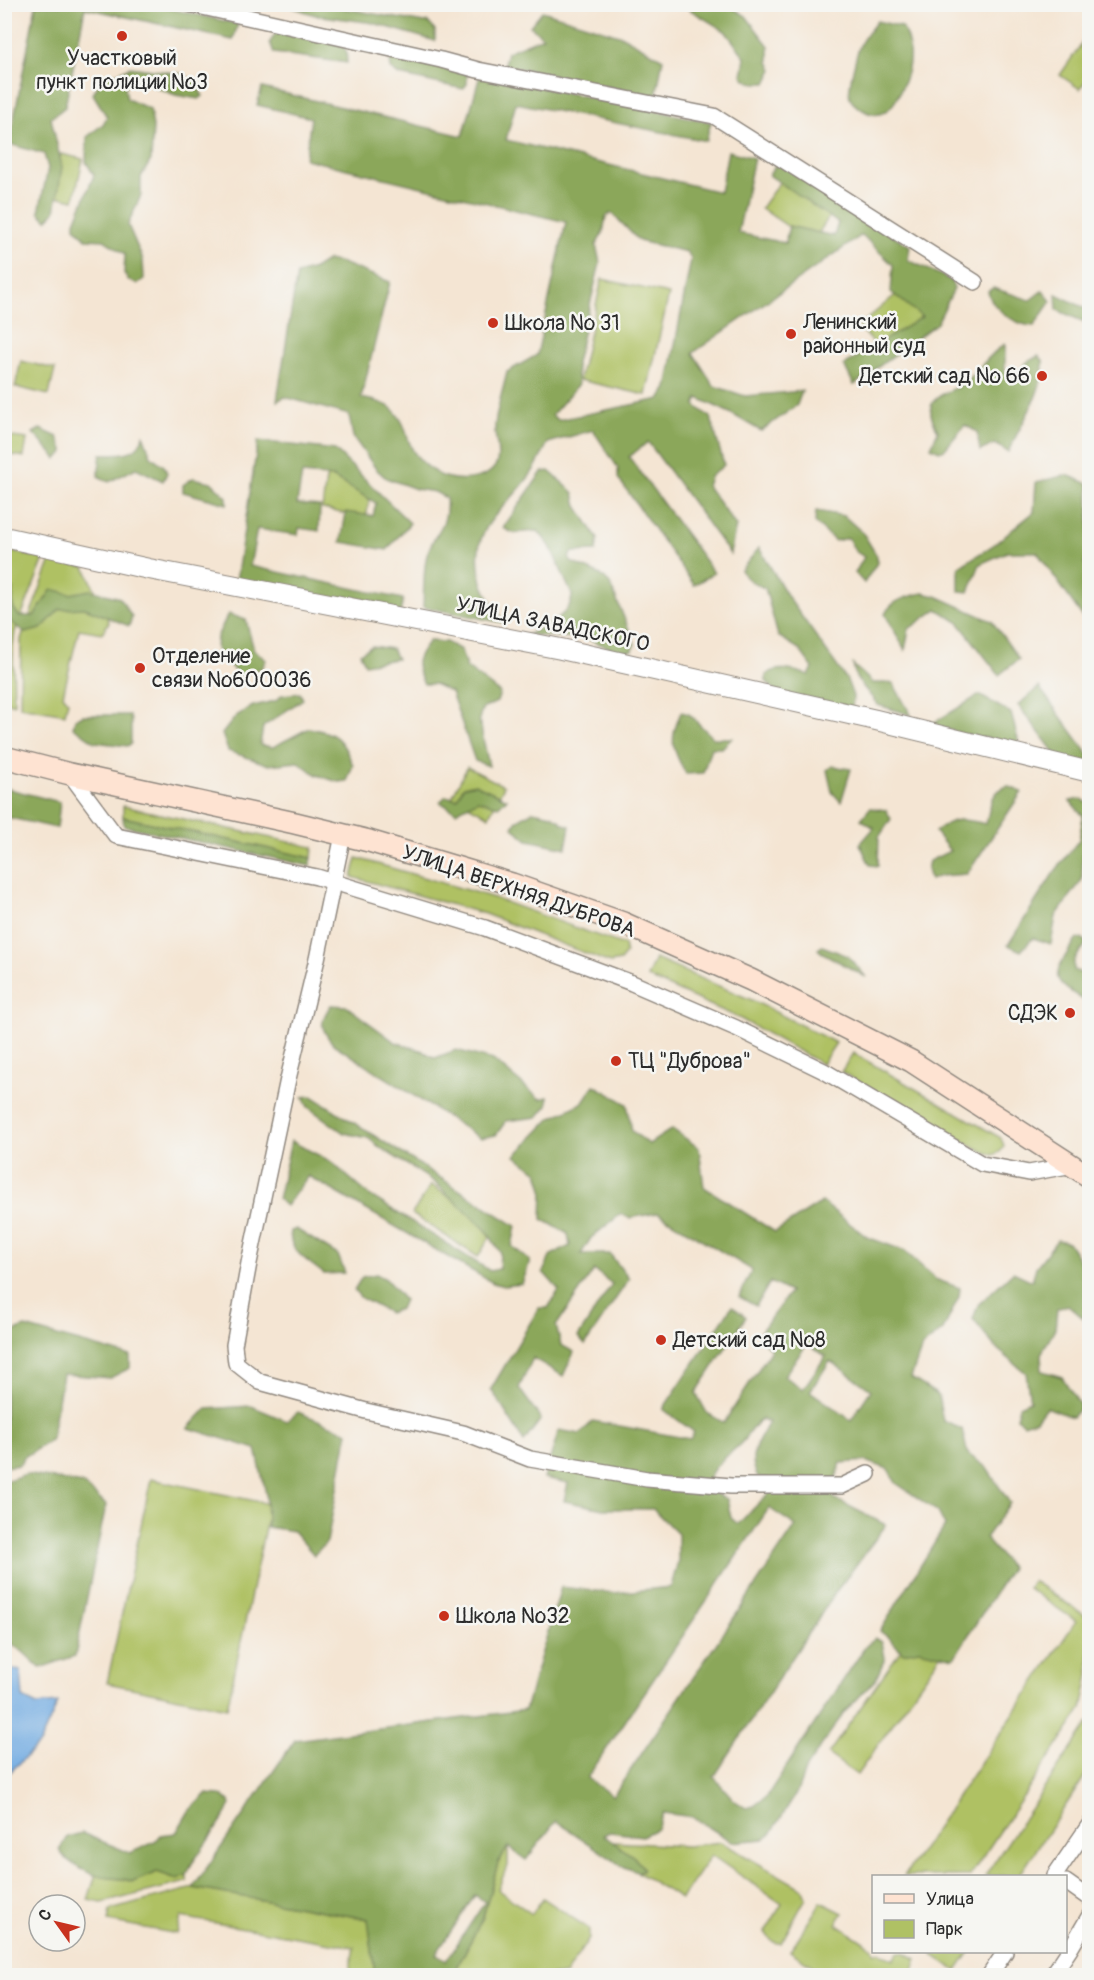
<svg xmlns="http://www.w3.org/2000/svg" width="1094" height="1980" font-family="Pangolin,sans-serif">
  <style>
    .green { fill: #afc164; stroke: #6d7648; stroke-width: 1.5 }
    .forest { fill: #8ba75a; stroke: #5b6942; stroke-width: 1.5; fill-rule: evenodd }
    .water { fill: #73ace2; stroke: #4f6c86; stroke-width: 1.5 }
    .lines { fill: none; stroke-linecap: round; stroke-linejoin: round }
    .minor-casing { stroke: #90887f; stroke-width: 18 }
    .tertiary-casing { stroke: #90887f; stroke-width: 22 }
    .secondary-casing { stroke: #90887f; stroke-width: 24 }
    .minor { stroke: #fff; stroke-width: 15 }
    .tertiary { stroke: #fff; stroke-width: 20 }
    .secondary { stroke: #fee3d2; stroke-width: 21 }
    .poi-dot { fill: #c8321e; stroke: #f6f6f2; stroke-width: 2 }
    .labels { text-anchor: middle; stroke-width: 5; stroke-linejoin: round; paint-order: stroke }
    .poi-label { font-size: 21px; fill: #2b2b2b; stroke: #f6f6f2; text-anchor: start }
    .street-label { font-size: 21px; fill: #2b2b2b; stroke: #f6f6f2 }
  </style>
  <rect width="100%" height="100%" fill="#f6f6f2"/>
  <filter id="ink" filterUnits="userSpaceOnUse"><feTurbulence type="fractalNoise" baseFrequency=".0167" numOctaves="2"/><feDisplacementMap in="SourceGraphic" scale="12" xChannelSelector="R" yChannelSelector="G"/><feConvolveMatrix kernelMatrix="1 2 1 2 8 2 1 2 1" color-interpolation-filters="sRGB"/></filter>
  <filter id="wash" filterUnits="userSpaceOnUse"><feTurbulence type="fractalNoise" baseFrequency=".008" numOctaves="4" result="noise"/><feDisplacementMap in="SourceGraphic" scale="24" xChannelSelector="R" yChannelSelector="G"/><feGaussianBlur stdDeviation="1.35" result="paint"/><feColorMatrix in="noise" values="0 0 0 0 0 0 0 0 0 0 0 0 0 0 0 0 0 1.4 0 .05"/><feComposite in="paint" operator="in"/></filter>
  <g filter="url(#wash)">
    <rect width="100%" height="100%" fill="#f4e5d3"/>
    <!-- green -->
    <g class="green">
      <polygon points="1089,33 1089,76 1080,89 1060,75"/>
      <polygon points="61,154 83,159 74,200 51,195"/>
      <polygon points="783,177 833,211 812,243 761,208"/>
      <polygon points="602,279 669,294 646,395 579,380"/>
      <polygon points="914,279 936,304 880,351 859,326"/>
      <polygon points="21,361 55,369 49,395 15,387"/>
      <polygon points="4,436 27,439 24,457 5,454"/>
      <polygon points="328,464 371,491 366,518 322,509"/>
      <polygon points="5,550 44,559 15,632 13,647 14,704 5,701 4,665 10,655 5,645"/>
      <polygon points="51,560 85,567 109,622 102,633 79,629 63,695 68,701 65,714 20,706 21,639"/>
      <polygon points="467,767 504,786 489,816 452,797"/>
      <polygon points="123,806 313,847 312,858 123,817"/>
      <polygon points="357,858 491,897 624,945 626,954 620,961 610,963 485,914 352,877"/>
      <polygon points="655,959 752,1000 836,1043 822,1064 739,1018 647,977"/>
      <polygon points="853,1053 1001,1138 1004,1146 1000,1152 993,1155 982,1151 841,1072"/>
      <polygon points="431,1185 496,1227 478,1257 412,1214"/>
      <polygon points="151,1479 270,1504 227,1708 107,1683"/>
      <polygon points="1033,1581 1089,1618 1089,1675 1082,1709 970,1876 904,1876 1076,1621 1028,1588"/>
      <polygon points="912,1634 941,1655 857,1775 828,1754"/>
      <polygon points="1089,1722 1089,1770 1019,1876 985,1876"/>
      <path d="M 612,1842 L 687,1846 L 721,1842 L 803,1889 L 806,1898 L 781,1943 C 772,1944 770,1939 765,1932 L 782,1904 L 711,1855 L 681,1899 L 637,1872 L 643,1870 L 634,1857 Z"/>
      <polygon points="508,1847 508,1863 498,1890 532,1914 543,1898 589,1929 589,1938 565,1975 453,1976 483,1917 498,1863"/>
      <path d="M 157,1872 L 177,1879 L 187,1875 L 187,1882 L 102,1903 L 88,1900 L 96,1874 C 109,1879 121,1877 133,1882 Z"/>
      <polygon points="193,1888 369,1919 375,1975 349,1975 354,1947 181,1917 177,1934 108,1921 110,1910"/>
      <polygon points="821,1902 843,1913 836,1924 873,1948 874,1952 879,1952 893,1960 898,1952 904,1952 916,1959 914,1969 910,1975 826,1975 790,1951"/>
      <polygon points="935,1952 970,1952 957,1971 933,1955"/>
    </g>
    <!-- forest -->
    <g class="forest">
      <polygon points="36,5 154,5 238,24 233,40 85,8 65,107 51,118 62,167 55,212 47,220 39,212 48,168 44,154 9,144"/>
      <polygon points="290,5 342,5 343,8 424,23 428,22 435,30 435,41 373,23 315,15 292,7"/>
      <path d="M 682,5 L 728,5 L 746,16 L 769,46 L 769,62 L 773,69 L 766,83 C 756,83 747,84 742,75 L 745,57 L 725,31 Z"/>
      <polygon points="542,11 622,36 663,59 656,97 504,65 507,52 543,37 530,26"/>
      <path d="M 877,21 L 902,27 C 911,42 911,61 906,76 C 900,95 888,126 863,110 C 858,107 852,104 850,98 C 847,90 857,51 861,43 C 865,35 872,28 877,21 Z"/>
      <polygon points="276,33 338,43 346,50 347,63 274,53 270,42"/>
      <polygon points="396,55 464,70 467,75 467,84 463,89 399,75 391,69 390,60"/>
      <polygon points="130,67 183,74 194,81 203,96 199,99 175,95 139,80 130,81 125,88 127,99 150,109 153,127 151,160 141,177 141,195 128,225 143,260 144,279 137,284 128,280 124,273 125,254 104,240 86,239 75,227 75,222 94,175 86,162 87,137 103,124 107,117 93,94 102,78 116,74"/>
      <path d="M 480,75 L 711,122 L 706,141 L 516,103 L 506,140 L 720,192 L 728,151 L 754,158 L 738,233 L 785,243 L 789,226 L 834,236 L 838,223 L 769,175 L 777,163 L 910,246 L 908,260 L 951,280 L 954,289 L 937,323 L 854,385 L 844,365 L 922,317 L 891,292 L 893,265 L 862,235 L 693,353 L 714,386 L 745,396 L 802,391 L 797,405 L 761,431 L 730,413 L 698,398 L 695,405 L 711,418 L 724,465 L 710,477 L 707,486 L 736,526 L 730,554 L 648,442 L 629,457 L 714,573 L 694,585 L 618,478 L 618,468 L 593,430 L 548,443 C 543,452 539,462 533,471 C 506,513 466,523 482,582 C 486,596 497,610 504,623 L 423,607 C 424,592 423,569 427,555 C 434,531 449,528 446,498 L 435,492 L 416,489 L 386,478 L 376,469 L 353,437 L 349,415 L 285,397 L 277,401 L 297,274 L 314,269 L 328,260 L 342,263 L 390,282 L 361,398 C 370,400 383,401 391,408 C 410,425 404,440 416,455 C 422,463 435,474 445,477 C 461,482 491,480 497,462 C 500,451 495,441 495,430 C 494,416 504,387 507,372 L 537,355 L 566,222 L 305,159 L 311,118 L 257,105 L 262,88 L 463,136 ZM 612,213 L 639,241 L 687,252 L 691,259 L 667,388 L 660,399 L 558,420 L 552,415 L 578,385 L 576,363 L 600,263 L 596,245 L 603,233 L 606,216 Z"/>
      <path d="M 993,288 L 1030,300 L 1043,290 L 1051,301 L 1034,326 C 1017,326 990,308 988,291 Z"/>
      <polygon points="1056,294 1089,310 1089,324 1057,310"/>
      <path d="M 1005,344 L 1005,370 L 1012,382 L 1026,363 L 1038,356 L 1043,360 C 1045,391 1021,424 1008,452 L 995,444 L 980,451 L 977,432 L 965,425 L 945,449 L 939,451 L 931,447 L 938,431 C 934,423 928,413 932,404 C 936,395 951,391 959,386 C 977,375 987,355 1005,344 Z"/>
      <polygon points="40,429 58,437 64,452 57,459 33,433"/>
      <path d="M 143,435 L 151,456 L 164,466 L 167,473 L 163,481 L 136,468 L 109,482 L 98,476 L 101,454 C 118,454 140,456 143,435 Z"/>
      <polygon points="258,441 335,450 410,523 387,550 341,542 346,512 373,516 376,503 332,477 302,474 297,504 320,506 319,531 299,528 298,535 257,529 250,566 403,599 400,614 236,581"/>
      <path d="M 549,471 L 574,493 L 577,506 L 598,539 L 596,551 L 573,552 L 569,557 L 571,562 L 601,575 L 610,584 L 635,644 L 632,650 L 620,652 L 585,638 L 527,635 C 543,626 572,616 572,595 L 550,546 L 538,531 L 513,533 L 503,528 L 542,472 Z"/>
      <polygon points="1067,475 1089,484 1089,554 1084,563 1089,567 1089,626 1037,552 1007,552 980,564 969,592 959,591 959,567 992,546 1034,512 1036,482"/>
      <polygon points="193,478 211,482 227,497 227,504 183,492 183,485"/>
      <polygon points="816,511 844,516 863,533 877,556 877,563 864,583 855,573 864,557 855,551 848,538 835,541 815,523"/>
      <path d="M 759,548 L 790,600 L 847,680 L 853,696 L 852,711 L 778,694 L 766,681 L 766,675 C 778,665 795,671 809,675 L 813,668 L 799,649 L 778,636 L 765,588 C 755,585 746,580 741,570 Z"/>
      <polygon points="5,586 13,589 13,607 19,616 34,616 52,589 70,594 90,590 120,598 132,617 129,626 85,608 60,609 41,629 25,633 5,617"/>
      <path d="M 923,593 L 936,596 L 992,621 L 1019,659 L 999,675 L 958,622 L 937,609 L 909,629 L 905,650 L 885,614 C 891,600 909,596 923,593 Z"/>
      <polygon points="228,614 246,620 254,650 266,660 262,668 239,676 216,649 217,637"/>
      <path d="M 429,641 L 446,642 L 461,650 L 466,667 L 500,693 L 497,702 L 482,709 L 479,719 L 489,766 L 475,761 L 451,692 L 434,684 L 424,684 C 413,664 415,658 429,641 Z"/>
      <polygon points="372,646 392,649 397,659 365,664 360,653"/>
      <polygon points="853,665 873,683 893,683 911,715 878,705 856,678"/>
      <polygon points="1039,687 1089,755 1089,767 1060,760 1018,705"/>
      <path d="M 300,693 L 303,699 L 263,727 L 260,745 L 273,747 L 309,728 C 339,734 340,737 353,765 L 347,781 L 338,782 L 317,775 L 298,762 L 269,765 L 228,751 L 222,734 L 236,716 L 253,706 L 275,701 L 282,695 Z"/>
      <polygon points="979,695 1011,713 1019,743 967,735 930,725"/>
      <path d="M 681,712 L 689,714 L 713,738 L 732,738 L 722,748 L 711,748 L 703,773 L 686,774 C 671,747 669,740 681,712 Z"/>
      <polygon points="83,715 129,715 131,720 131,744 127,746 95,742 73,727 75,719"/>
      <polygon points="832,766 851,769 841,802 832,792 827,770"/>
      <polygon points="475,784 507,799 498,806 478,800 456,812 440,802 446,796 457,799 463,787"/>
      <path d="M 1008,786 L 1022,792 L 967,874 L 940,876 L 930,880 L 927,869 L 929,861 L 950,851 L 935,832 C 955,816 961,819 986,824 C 990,808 990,791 1008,786 Z"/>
      <polygon points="5,788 60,802 57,828 5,817"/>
      <polygon points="1081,799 1090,804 1089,840 1083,855 1082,880 1056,916 1051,944 1033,938 1021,951 1008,945 1053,874 1079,840 1083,816 1070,801"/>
      <polygon points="870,808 886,810 891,819 879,837 878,866 870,865 860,844 874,828 861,819"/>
      <polygon points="533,811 552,815 561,821 561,823 570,826 566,848 528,840 513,828 516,821"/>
      <polygon points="123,817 312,858 310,866 124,826"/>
      <path d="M 1082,938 L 1087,943 L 1074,960 L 1074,970 L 1086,975 L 1087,989 L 1089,990 L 1089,1004 C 1050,978 1049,980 1076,940 Z"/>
      <polygon points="822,946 848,956 866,977 821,952 818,949"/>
      <path d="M 331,1005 L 346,1006 L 395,1042 L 423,1051 L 435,1058 L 456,1050 L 493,1060 L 540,1099 L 548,1097 L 548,1105 L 538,1117 L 506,1121 L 496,1135 L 480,1138 L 333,1044 C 320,1028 319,1022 331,1005 Z"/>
      <path d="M 594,1085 L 627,1104 L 632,1131 L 649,1144 L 672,1129 L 699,1148 L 704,1187 L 775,1232 L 822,1202 L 867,1237 L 905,1251 L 935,1279 L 960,1288 L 959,1297 L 943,1330 L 922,1347 L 911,1378 L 938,1395 L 943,1421 L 962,1429 L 968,1454 L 986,1467 L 1010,1503 L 985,1538 L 1011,1568 L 954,1658 L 919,1650 L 903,1653 L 890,1639 L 880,1631 L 945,1526 L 938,1512 L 896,1483 L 888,1469 L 866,1461 L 841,1463 L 831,1492 L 835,1499 L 886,1525 L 835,1593 L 714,1777 L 734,1800 L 746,1808 L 754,1806 L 767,1796 L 865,1647 L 875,1638 L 882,1642 L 885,1658 L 876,1679 L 843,1714 L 806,1768 L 797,1792 L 771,1834 L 765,1839 L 732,1842 L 693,1817 L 663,1813 L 657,1829 L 642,1836 L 610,1832 L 603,1835 L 634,1857 L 644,1869 L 637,1872 L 622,1866 L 556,1821 L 526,1860 L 508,1847 L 498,1863 L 483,1917 L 453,1975 L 375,1975 L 368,1919 L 193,1888 L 295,1740 L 525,1710 L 561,1587 L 614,1593 L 671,1587 L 678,1561 L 678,1534 L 653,1509 L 603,1509 L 564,1501 L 568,1483 L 544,1478 L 559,1430 L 580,1434 L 593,1421 L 690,1439 L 694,1432 L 663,1409 L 732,1306 L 746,1317 L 696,1393 L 707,1413 L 724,1423 L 771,1350 L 758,1335 L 790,1292 L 770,1282 L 756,1306 L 739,1297 L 752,1270 L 658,1213 L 629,1218 L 621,1214 L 591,1238 L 581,1254 L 610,1254 L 629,1279 L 585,1345 L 578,1337 L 612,1284 L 594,1270 L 556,1326 L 561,1345 L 574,1352 L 563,1376 L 533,1358 L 519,1388 L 541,1419 L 524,1442 L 491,1389 L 539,1308 L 548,1308 L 559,1290 L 543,1272 L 551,1255 L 570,1246 L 568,1234 L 542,1219 L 543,1189 L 538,1172 L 515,1156 L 551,1118 L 582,1103 ZM 807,1344 L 826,1356 L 803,1389 L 784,1376 ZM 830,1361 L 871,1390 L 851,1420 L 810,1391 ZM 762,1419 L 769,1422 C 758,1444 746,1454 758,1477 L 780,1482 L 738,1524 L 731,1518 L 727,1499 L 708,1490 C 704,1469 732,1454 743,1441 C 749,1433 754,1424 762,1419 ZM 769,1508 L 796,1526 L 613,1796 L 587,1778 ZM 475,1895 L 485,1902 L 446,1961 L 436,1954 Z"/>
      <polygon points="312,1096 516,1226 512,1246 530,1261 522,1284 504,1286 493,1283 308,1176 286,1206 278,1199 291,1141 330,1161 369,1195 490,1271 499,1269 500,1252 486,1230 433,1181 379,1147 368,1138 344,1133 308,1107 303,1097"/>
      <path d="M 296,1229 L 338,1255 L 345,1273 L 324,1274 C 311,1263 286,1250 291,1231 Z"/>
      <polygon points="1057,1240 1068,1242 1082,1264 1089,1267 1089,1323 1068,1305 1057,1309 1055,1329 1041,1354 1042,1371 1062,1377 1081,1407 1072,1417 1046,1407 1036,1420 1024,1424 1016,1418 1019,1406 1030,1401 1026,1373 995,1347 973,1319 978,1305 1013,1272 1032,1281 1036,1267"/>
      <polygon points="376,1274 386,1279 404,1300 400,1309 389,1313 361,1298 354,1290 362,1277"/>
      <polygon points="25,1327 130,1356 130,1368 110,1378 63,1374 51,1440 24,1457 19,1465 5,1467 5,1335"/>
      <polygon points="251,1406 287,1421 298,1412 348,1432 327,1542 314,1555 293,1531 267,1527 266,1494 256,1449 188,1428 206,1409"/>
      <polygon points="26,1474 83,1484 106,1505 75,1656 40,1668 22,1651 5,1640 5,1481"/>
      <path d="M 206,1794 L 220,1795 L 229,1801 L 230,1806 L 227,1813 L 191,1865 L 187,1875 L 177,1879 L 157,1872 L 133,1882 C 124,1878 119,1879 109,1878 C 92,1877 68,1864 59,1850 L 67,1837 L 82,1833 L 130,1853 L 155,1842 L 161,1835 L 176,1833 L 189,1811 Z"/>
    </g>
    <!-- water -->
    <polygon class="water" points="4,1668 21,1671 23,1698 37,1705 58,1703 39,1744 9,1773 5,1774"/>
  </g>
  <g filter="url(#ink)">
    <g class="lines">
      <defs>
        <g id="minor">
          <polyline points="189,4 441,60 478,70 714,116 975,282"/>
          <polyline points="70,774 116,836 317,877 485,928 632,983 736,1028 824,1071 982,1164 1029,1173 1073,1165"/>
          <polyline points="343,835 317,959 288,1079 249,1263 234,1345 236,1363 260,1382 366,1411 463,1433 530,1459 647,1479 731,1486 842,1486 868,1474"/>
          <polyline points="1057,1876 1055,1875 1090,1824"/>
          <polyline points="1066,1882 1090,1899"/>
          <polyline points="989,1976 1005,1952"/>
          <polyline points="1052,1976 1070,1949 1090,1915"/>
        </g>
        <polyline id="tertiary" points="4,537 149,569 561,649 876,720 1090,772"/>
        <polyline id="secondary" points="4,757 70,774 295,823 369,841 512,884 623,923 751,980 911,1061 1090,1177"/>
      </defs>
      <!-- minor casing -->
      <use href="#minor" class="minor-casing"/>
      <!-- tertiary casing -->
      <use href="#tertiary" class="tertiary-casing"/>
      <!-- secondary casing -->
      <use href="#secondary" class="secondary-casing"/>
      <!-- minor -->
      <use href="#minor" class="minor"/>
      <!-- tertiary -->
      <use href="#tertiary" class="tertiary"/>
      <!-- secondary -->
      <use href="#secondary" class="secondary"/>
    </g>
  </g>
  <!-- markers -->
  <g class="poi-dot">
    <circle cx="122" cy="36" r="6"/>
    <circle cx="493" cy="323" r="6"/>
    <circle cx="791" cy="334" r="6"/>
    <circle cx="1042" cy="376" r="6"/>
    <circle cx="140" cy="668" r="6"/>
    <circle cx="1070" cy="1013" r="6"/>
    <circle cx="616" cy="1061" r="6"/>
    <circle cx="661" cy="1340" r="6"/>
    <circle cx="444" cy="1616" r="6"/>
  </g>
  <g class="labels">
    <!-- poi labels -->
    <g class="poi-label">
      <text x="122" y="65" text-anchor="middle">Участковый<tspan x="122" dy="24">пункт полиции №3</tspan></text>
      <text x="803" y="329">Ленинский<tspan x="803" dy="24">районный суд</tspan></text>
      <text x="505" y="330">Школа № 31</text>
      <text x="1030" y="383" text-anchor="end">Детский сад № 66</text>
      <text x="152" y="663">Отделение<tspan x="152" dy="24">связи №600036</tspan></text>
      <text x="1058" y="1020" text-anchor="end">СДЭК</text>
      <text x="628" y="1068">ТЦ "Дуброва"</text>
      <text x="673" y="1347">Детский сад №8</text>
      <text x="456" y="1623">Школа №32</text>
    </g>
    <!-- street labels -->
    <g class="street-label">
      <text transform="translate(553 624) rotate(12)" y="7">УЛИЦА ЗАВАДСКОГО</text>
      <text transform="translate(519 891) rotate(19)" y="7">УЛИЦА ВЕРХНЯЯ ДУБРОВА</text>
    </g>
  </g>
  <!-- margin -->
  <rect width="1094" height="1980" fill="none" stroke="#f6f6f2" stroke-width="24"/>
  <!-- legend -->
  <rect x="872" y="1875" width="195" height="78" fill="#f6f6f2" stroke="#a5a5a2" stroke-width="1.5"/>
  <rect x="884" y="1894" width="30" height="9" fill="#fee3d2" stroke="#a5a5a2" stroke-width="1.5"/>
  <text x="926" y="1905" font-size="18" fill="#2b2b2b">Улица</text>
  <rect x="884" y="1920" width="30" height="18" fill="#afc164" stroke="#a5a5a2" stroke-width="1.5"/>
  <text x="926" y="1935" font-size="18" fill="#2b2b2b">Парк</text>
  <!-- north arrow -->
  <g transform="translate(57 1923) rotate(304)"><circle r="28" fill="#f6f6f2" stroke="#a5a5a2" stroke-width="1.5"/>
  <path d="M0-4.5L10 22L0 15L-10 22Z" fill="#c8321e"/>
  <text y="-9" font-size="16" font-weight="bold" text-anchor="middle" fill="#2b2b2b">С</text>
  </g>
</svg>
